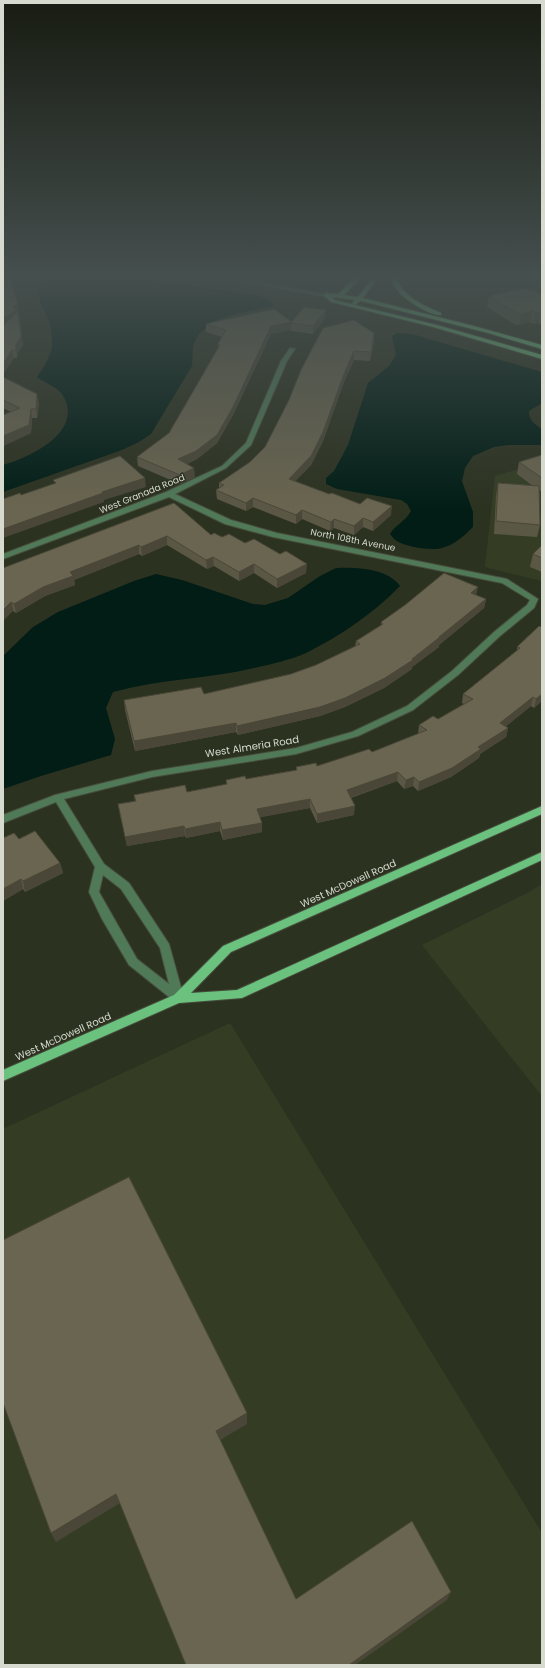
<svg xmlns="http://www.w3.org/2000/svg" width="545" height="1668" font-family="Poppins,sans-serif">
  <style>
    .built { fill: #343d24 }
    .water { fill: #011d16 }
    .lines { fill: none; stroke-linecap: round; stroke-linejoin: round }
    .minor-casing { stroke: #474d3c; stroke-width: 2 }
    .major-casing { stroke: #474d3c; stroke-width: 2 }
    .minor { fill: #507958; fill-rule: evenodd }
    .major { fill: #6ac27e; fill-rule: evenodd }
    .wall { fill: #5b5745 }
    .shaded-wall { fill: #4a4738 }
    .building { fill: #6a6550; stroke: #4a4738 }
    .labels { text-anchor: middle; stroke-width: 3; stroke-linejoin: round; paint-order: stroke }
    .far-street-label { font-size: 9px; fill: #d6dacf; stroke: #2c3220 }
    .street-label { font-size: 10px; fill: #d6dacf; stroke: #2c3220 }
  </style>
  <rect width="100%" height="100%" fill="#2c3220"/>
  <!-- built -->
  <g class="built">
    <polygon points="542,462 542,581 485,567 495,476"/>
    <polygon points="542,884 542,1096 422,945 529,892"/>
    <polygon points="230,1023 542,1533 542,1665 3,1665 3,1129"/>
  </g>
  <!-- water -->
  <g class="water">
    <path d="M 46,277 L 129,277 L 257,295 L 271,301 L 273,303 L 273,306 L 239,313 L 219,319 L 208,325 L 198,335 L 193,346 L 192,366 L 151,434 L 139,442 L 122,450 L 3,492 L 3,465 C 31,457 86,431 62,394 C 57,387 45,383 37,377 C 43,368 51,357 52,346 C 52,340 52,328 49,322 C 44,306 30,292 46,277 Z"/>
    <path d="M 397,333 L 412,334 L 542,372 L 542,403 L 529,411 C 528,419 535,425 542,429 L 542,445 L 508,445 L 494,447 L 473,456 L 465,468 L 462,481 L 473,512 L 473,527 C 464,536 454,545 442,548 C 432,551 406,547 397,541 C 394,540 392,536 390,534 C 395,525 406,521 411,511 L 407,504 L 401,500 L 337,489 L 326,484 L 326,478 L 334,471 L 348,445 L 368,383 L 389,366 L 396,355 L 392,336 Z"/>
    <path d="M 336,568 C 356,567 387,568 400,586 C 374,613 340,636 306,653 C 294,659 268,665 254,668 C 208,679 160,679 113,692 L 106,708 L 115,739 L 111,755 L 41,776 L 3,789 L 3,656 L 33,627 L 58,612 L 134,581 L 156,574 L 182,580 L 253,604 L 265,605 L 288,598 L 320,576 Z"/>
  </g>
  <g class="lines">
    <defs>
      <g id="minor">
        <polygon points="217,277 229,277 329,295 326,297"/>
        <path d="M 290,348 L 295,349 L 287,361 L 251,445 L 226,468 L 175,494 L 231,520 L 277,533 L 507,579 L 538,599 L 534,608 L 500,636 L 458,675 L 413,710 L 358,736 L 296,754 L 152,777 L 64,799 L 104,864 L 129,883 L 169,944 L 184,998 L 182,1001 L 178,1003 L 174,1001 L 129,965 L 102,919 L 89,892 L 95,867 L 56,802 L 3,823 L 3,815 L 55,795 L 152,771 L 296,748 L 352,732 L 407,706 L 452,671 L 494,632 L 527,605 L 530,600 L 502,583 L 273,537 L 225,524 L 169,497 L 3,559 L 3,554 L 166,492 L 222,466 L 246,443 L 281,361 ZM 103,875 L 121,889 L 160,948 L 169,984 L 137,959 L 99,892 Z"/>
      </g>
      <g id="major">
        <polygon points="356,277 362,277 344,295 358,297 373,277 379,277 363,298 474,326 542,345 542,349 488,333 373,304 360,301 355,305 352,303 355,300 332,297 335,300 437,325 542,355 542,359 433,327 331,302 323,295 326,293 338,294"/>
        <path d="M 390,277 L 396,277 C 403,297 423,305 441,313 L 441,315 C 430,316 405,300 398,291 C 394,287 392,282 390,277 Z"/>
        <polygon points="542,806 542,814 231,952 191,993 237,990 542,852 542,860 242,998 179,1003 3,1081 3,1070 174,995 223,946"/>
      </g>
    </defs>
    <!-- minor casing -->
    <use href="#minor" class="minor-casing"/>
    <!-- major casing -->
    <use href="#major" class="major-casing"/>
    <!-- minor -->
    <use href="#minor" class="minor"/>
    <!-- major -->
    <use href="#major" class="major"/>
  </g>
  <!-- wall -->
  <g class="wall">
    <polygon points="3,277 19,313 23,345 18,352 17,358 14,358 3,374"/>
    <polygon points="528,290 542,295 542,325 538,323 534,324 530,322 519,325 514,324 487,307 489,296"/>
    <polygon points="325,318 313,334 291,331 291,330 271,334 233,415 217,443 197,459 187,464 195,477 180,484 138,466 137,457 169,433 218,348 218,344 222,337 206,332 206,324 292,322"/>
    <polygon points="374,341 370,361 354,360 344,382 323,441 311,465 295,481 329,494 391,515 373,531 363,527 354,535 334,528 330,531 302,519 296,524 253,507 246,511 217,499 216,490 219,489 219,483 250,462 265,447 289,400 301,370"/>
    <polygon points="3,377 39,402 37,418 32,418 31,433 3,446 3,415 11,412 3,408"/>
    <polygon points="542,455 542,492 539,490 540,525 537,537 494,534 496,496 498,483 533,486 517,474 519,462"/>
    <polygon points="174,503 211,535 245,543 306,573 277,588 254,573 239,581 214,566 207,569 167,545 142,556 139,554 74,580 75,585 45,596 16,613 13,611 3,568"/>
    <polygon points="542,545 542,572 530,567 533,554"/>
    <polygon points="476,595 486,599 484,608 439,645 439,647 412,667 412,669 384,688 345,707 320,716 238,735 236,732 135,751 125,710 124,700 204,694 291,674 316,665 355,646 356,641 381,625 381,622"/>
    <polygon points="539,626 542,701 534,708 531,706 506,726 508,728 506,737 480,754 479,758 451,777 418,791 413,786 404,789 397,781 351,798 354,815 317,823 310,808 260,817 262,832 223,840 220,831 186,838 185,836 127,846 118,804 135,802 134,795 187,792 226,785 226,780 246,779 296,770 296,767 317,766 372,752 418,734 419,725 438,719 464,704 462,703 463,694 517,651 517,647"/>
    <polygon points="19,839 60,863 63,873 25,892 23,889 3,901"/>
  </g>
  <!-- shaded-wall -->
  <g class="shaded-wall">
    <polygon points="18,305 23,345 18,352 17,358 16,350 3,327 3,318 13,306"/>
    <polygon points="326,310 325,318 313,334 313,326"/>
    <polygon points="532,311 530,322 519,325 521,314"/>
    <polygon points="540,312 538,323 534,324 535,313"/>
    <polygon points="292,322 291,323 291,330 271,334 233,415 217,443 197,459 179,468 178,459 271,326"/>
    <polygon points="374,333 374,341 370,361 371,352"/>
    <polygon points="12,350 14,358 3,374 3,364"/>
    <polygon points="354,351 354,360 344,382 323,441 311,465 289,488 289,479 344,374"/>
    <polygon points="37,394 39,402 37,418 36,409"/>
    <polygon points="31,409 32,418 31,433 3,446 3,436"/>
    <polygon points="194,468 195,477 180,484 180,475"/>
    <polygon points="145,478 146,487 104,500 104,502 3,538 3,529 102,492"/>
    <polygon points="253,498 253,507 246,511 246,503"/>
    <polygon points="392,506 391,515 373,531 373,522"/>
    <polygon points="302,510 302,519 296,524 296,515"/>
    <polygon points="363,518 363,527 354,535 354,526"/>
    <polygon points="334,519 334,528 330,531 331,522"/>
    <polygon points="167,536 167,545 142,556 141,547"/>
    <polygon points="139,545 139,554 74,580 75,585 45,596 16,613 14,604 70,572"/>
    <polygon points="213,557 214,566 207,569 206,560"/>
    <polygon points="254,564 254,573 239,581 239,572"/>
    <polygon points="307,564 306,573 277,588 277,579"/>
    <polygon points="478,587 476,596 471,593"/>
    <polygon points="486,599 484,608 439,645 439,647 412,667 412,669 384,688 345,707 320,716 238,735 237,726 412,659"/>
    <polygon points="11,602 13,611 3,621 3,610"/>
    <polygon points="542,694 542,701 534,708 536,699"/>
    <polygon points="533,697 531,706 499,732 500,723"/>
    <polygon points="236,723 236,732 135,751 134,741"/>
    <polygon points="508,728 506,737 480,754 479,758 451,777 418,791 419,782"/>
    <polygon points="398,772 397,781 346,799 347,790"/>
    <polygon points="414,777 413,786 404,789 406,780"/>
    <polygon points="310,799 310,808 257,818 257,809"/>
    <polygon points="355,806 354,815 317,823 317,814"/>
    <polygon points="220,822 220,831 186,838 185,829"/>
    <polygon points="262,823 262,832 223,840 222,830"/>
    <polygon points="184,826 185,836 127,846 125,837"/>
    <polygon points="60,863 63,873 25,892 23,881"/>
    <polygon points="21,879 23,889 3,901 3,889"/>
    <polygon points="247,1413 247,1424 217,1442 216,1431"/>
    <polygon points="116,1494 120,1503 56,1542 51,1533"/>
    <polygon points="451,1592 447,1600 355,1665 349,1665"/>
  </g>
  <!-- building -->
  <g class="building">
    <polygon points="3,277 10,277 18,305 13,306 16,311 3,318"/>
    <polygon points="524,288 528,290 531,289 542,295 542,313 540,312 535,313 532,311 521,314 516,313 489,296"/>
    <polygon points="304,307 326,310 313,326 291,323"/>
    <polygon points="274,309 292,322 271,326 233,407 217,435 196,451 178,459 194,468 180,475 137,457 169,433 220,345 218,344 226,330 206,324"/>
    <polygon points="18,311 21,337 16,344 16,350 12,350 3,364 3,326"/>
    <polygon points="354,320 374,333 371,352 354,351 344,374 323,432 311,456 289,479 329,494 332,493 360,504 367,498 392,506 373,522 363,518 354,526 334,519 331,522 302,510 296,515 253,498 246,503 216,490 224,485 219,483 250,462 265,447 289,400 301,370 323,328"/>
    <polygon points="3,377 37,394 36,409 31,409 29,425 3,436 3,415 20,408 3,400"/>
    <polygon points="542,455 542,478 519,462"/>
    <polygon points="120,456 145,478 102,492 103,493 3,529 3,499 20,493 21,495 56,483 53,480"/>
    <polygon points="498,483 539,486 540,525 496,521"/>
    <polygon points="174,503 211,535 214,533 222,537 229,534 245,543 254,539 280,554 286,551 307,564 277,579 254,564 239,572 213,557 206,560 167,536 141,547 139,545 70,572 73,576 43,587 14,604 11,602 3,610 3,568"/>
    <polygon points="542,545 542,558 533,554"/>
    <polygon points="444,573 478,587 471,593 486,599 439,637 440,637 412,659 413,660 385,678 345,698 320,707 237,726 236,723 134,741 124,700 201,687 204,694 291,674 316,665 360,644 356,641 383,624 381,622 405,605"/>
    <polygon points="539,626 542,627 542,694 536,699 533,697 500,723 508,728 478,747 481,749 452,768 419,782 414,777 406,780 398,772 347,790 355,806 317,814 310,799 257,809 262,823 222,830 220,822 185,829 184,826 125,837 118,804 136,801 134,795 185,785 187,792 227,784 226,780 245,776 246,779 297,770 296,767 316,763 317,766 369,749 372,752 427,730 419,725 433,716 438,719 473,699 463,694 520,648 517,647"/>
    <polygon points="35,831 60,863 23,881 21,879 3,889 3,838 14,833 19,839"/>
    <polygon points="129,1177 247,1413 216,1431 296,1599 412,1521 451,1592 349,1665 186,1665 116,1494 51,1533 3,1403 3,1240"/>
  </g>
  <!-- sky -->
  <linearGradient id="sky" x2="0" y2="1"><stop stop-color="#181c12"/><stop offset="0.54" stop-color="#454f4e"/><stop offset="1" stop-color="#454f4e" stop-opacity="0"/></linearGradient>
  <rect width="545" height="510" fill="url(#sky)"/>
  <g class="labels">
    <!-- far-street labels -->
    <g class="far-street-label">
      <text transform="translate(142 494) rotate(-22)" y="3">West Granada Road</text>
      <text transform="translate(353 540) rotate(11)" y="3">North 108th Avenue</text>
    </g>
    <!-- street labels -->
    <g class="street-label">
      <text transform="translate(252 746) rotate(-9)" y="4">West Almeria Road</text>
      <text transform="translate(348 883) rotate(-24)" y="4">West McDowell Road</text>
      <text transform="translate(63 1036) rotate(-24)" y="4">West McDowell Road</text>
    </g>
  </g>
  <!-- border -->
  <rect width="545" height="1668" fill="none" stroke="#d6dacf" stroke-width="8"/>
</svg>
